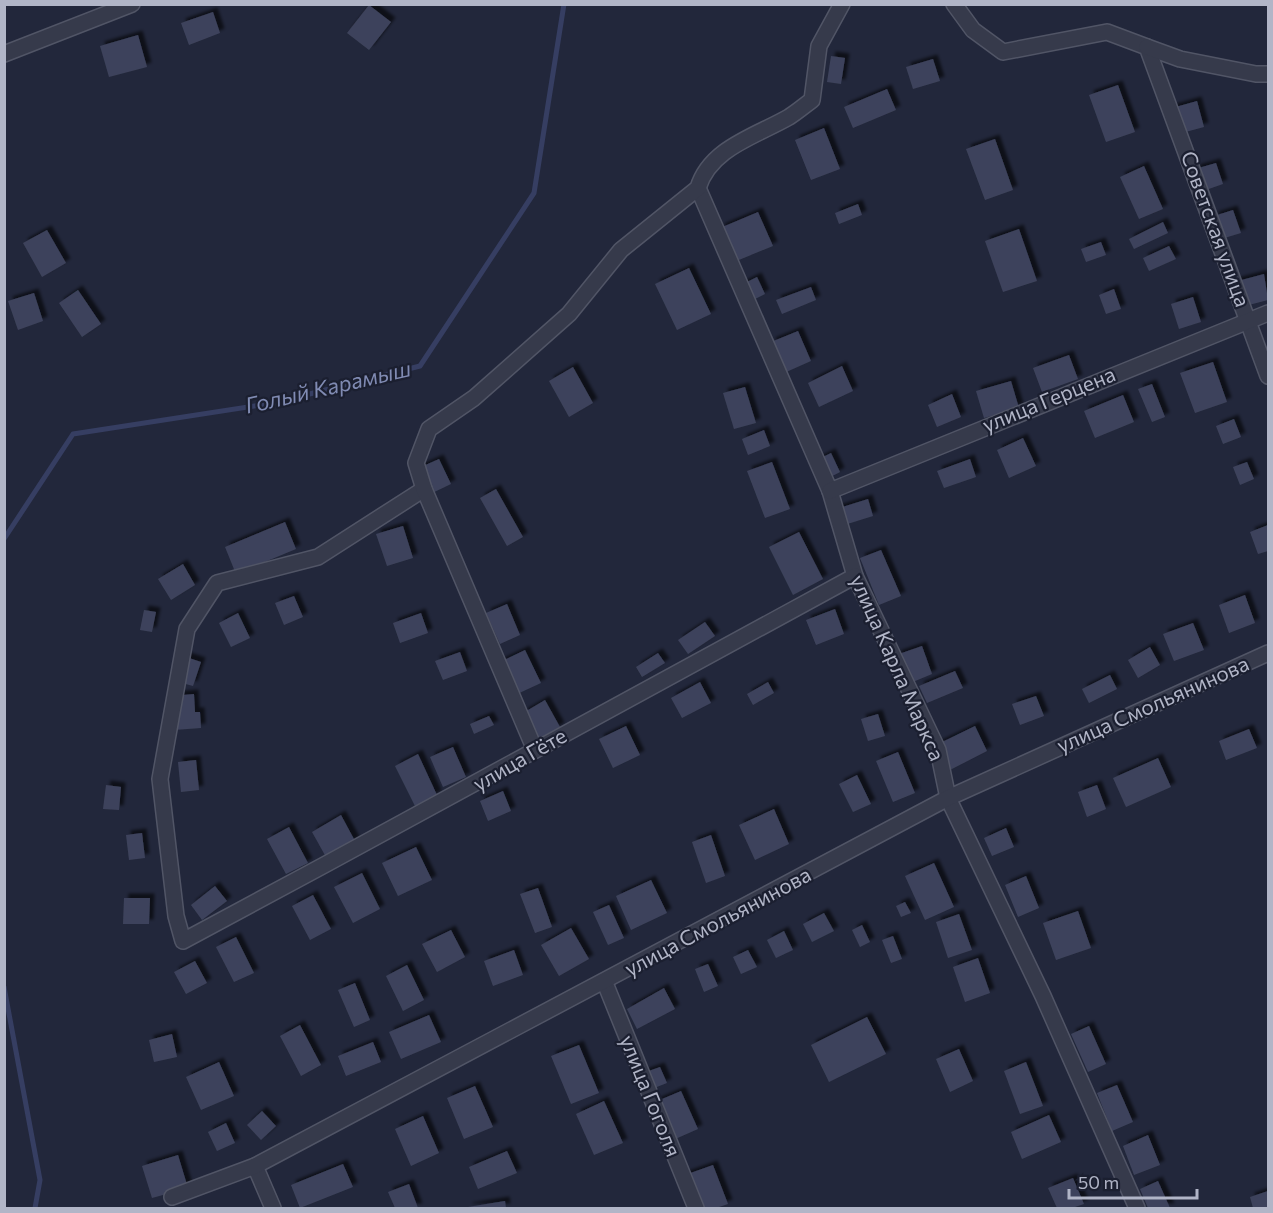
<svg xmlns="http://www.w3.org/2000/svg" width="1273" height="1213" font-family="Commissioner,sans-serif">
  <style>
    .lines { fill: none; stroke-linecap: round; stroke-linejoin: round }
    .stream { stroke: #363e62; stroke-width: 5 }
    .building { fill: #3e435b; filter: url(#shadow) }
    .street-casing { stroke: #515566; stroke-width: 18 }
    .street { stroke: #363a4b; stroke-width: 15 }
    .labels { text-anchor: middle; stroke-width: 4.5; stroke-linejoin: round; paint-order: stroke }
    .street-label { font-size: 21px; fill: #b1b5c7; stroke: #1b1f30 }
    .water-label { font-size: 22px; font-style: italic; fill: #808bb3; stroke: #1b1f30 }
  </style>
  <defs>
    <filter id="shadow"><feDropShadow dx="4.5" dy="-4.5" stdDeviation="1.5" flood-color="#0009"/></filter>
  </defs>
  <rect width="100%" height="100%" fill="#22273b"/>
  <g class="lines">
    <!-- stream -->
    <g class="stream">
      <polyline points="4,539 73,434 274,403 420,366 534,193 564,4"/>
      <polyline points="4,987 40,1180 35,1208"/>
    </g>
  </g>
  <!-- building -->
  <g class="building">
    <polygon points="369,5 391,22 369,50 347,33"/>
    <polygon points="213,12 220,33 189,45 181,23"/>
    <polygon points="138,35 147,67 109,77 100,46"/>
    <polygon points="831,56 845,58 841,84 827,82"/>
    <polygon points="933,59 940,81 913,89 906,67"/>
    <polygon points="1118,85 1135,132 1106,142 1089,95"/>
    <polygon points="887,89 896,110 853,128 844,107"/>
    <polygon points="1197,101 1204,127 1178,134 1172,108"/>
    <polygon points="824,128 840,169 811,180 795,140"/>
    <polygon points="995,139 1013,190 985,200 966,149"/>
    <polygon points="1216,163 1223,184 1203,191 1195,169"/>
    <polygon points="1144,166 1163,209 1139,219 1120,177"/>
    <polygon points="858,204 862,215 839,224 835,213"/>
    <polygon points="1233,210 1241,233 1221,239 1214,216"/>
    <polygon points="758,212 773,246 734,262 720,228"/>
    <polygon points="1163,222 1168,233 1134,249 1129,239"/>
    <polygon points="1019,229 1037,281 1003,292 985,241"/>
    <polygon points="47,230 66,263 42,277 23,243"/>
    <polygon points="1101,242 1106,255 1086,262 1081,249"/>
    <polygon points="1169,246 1176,259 1149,271 1143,258"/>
    <polygon points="689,268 711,314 677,330 655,284"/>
    <polygon points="1264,274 1268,300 1241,307 1234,282"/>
    <polygon points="757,277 765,294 747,303 739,286"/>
    <polygon points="811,287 816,300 782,314 776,300"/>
    <polygon points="1114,289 1121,309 1106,314 1099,295"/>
    <polygon points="78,290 101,324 82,337 59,303"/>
    <polygon points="34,293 43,321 18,330 8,301"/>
    <polygon points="1193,297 1201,322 1179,329 1171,304"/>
    <polygon points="798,331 811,361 784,373 771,342"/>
    <polygon points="1069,355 1078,379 1042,392 1033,368"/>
    <polygon points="1213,362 1227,402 1195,413 1180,373"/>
    <polygon points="842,366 853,391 819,407 808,383"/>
    <polygon points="573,367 593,403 569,417 549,381"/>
    <polygon points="1011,381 1019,408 984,418 976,391"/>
    <polygon points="1152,384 1165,417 1152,422 1138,389"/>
    <polygon points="745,387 756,423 734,429 723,393"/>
    <polygon points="952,394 961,417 937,427 928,405"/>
    <polygon points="1123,395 1134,422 1095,438 1084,411"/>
    <polygon points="1234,419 1241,437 1223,444 1216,426"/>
    <polygon points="764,430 770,446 748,455 742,439"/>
    <polygon points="1023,438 1036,466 1009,478 997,450"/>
    <polygon points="831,453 840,472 823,481 813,462"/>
    <polygon points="439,459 451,484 426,496 414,470"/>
    <polygon points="970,459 976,477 944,488 937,471"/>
    <polygon points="772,462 790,509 765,518 747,471"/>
    <polygon points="1247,462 1254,479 1240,485 1233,467"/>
    <polygon points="496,489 523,537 507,546 480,498"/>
    <polygon points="868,499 873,516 841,526 836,509"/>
    <polygon points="285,522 296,549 236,574 225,547"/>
    <polygon points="1268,525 1268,551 1258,554 1250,532"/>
    <polygon points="403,526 413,558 387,566 376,534"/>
    <polygon points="799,532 823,579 793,595 769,547"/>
    <polygon points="881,550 901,596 879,605 860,558"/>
    <polygon points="183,564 195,585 171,600 158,579"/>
    <polygon points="1245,595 1255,623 1229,633 1219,605"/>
    <polygon points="294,596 303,617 284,625 275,603"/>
    <polygon points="507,604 520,635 500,644 486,613"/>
    <polygon points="835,609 844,634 816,645 806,620"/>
    <polygon points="144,610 156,612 152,632 140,630"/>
    <polygon points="238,613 250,638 231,647 219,623"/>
    <polygon points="421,613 428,633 400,643 393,623"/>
    <polygon points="705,622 715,636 688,654 678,640"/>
    <polygon points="1193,623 1204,650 1174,661 1163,634"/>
    <polygon points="922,646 932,674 908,684 896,655"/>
    <polygon points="1150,647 1160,665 1138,678 1128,660"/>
    <polygon points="525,650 541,683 515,695 500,662"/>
    <polygon points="460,652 467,671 443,680 435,661"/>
    <polygon points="658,653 665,663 642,677 636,667"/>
    <polygon points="183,656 201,662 193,686 175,681"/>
    <polygon points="955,671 963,688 927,703 919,686"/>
    <polygon points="1110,675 1117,689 1089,703 1082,689"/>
    <polygon points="700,682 711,703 682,718 671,698"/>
    <polygon points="768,682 774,693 753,705 747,694"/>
    <polygon points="194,694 195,712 200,712 201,728 174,730 172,696"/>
    <polygon points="1036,696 1044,716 1020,725 1012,704"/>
    <polygon points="545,700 560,727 538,739 523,713"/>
    <polygon points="878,714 885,736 868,741 861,719"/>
    <polygon points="489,716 494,725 474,734 470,724"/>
    <polygon points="626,726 640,755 613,768 599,739"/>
    <polygon points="975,726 987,751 948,771 936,745"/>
    <polygon points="1249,729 1257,748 1226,760 1219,741"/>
    <polygon points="453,747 466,777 443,787 430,757"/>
    <polygon points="898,752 915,793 893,802 876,761"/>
    <polygon points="418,754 437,795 415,806 395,766"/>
    <polygon points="1158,758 1171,787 1126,807 1113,778"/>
    <polygon points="196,760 199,790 181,792 178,762"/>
    <polygon points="857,775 871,804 853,812 839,784"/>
    <polygon points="106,785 121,787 119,810 103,809"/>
    <polygon points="1097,785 1106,809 1087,817 1078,792"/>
    <polygon points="503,791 511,811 488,821 480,801"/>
    <polygon points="774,809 789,844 755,860 739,825"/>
    <polygon points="341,815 355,841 326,857 312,832"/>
    <polygon points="289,827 308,863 286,874 267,839"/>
    <polygon points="1006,828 1014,847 992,856 984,838"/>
    <polygon points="142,833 145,858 129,860 126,835"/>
    <polygon points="711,835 725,876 706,883 692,842"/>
    <polygon points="416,847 432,880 398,896 382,863"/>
    <polygon points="934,863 954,907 925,920 905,876"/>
    <polygon points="362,873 380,909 353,923 334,887"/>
    <polygon points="1026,876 1039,908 1018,917 1005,885"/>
    <polygon points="651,880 667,913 631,930 616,896"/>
    <polygon points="215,886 227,901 202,920 191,905"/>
    <polygon points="538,888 552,927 535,933 520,894"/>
    <polygon points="313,895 331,929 310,940 292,906"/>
    <polygon points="124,898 150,898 149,924 123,924"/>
    <polygon points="905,902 911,913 901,917 896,906"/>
    <polygon points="609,905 624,938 608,945 593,912"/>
    <polygon points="1078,911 1091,948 1056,960 1043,923"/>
    <polygon points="824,913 834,931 812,942 803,924"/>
    <polygon points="959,914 972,950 948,958 936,922"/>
    <polygon points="862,925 870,942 860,947 852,930"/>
    <polygon points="571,928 589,959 559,976 541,945"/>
    <polygon points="451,930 465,957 437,972 422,944"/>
    <polygon points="784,931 793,950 776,958 767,940"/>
    <polygon points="893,936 902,959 891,963 882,940"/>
    <polygon points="236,937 254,973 234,982 216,947"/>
    <polygon points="514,950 523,975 493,986 484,961"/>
    <polygon points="748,950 757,967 741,974 733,957"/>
    <polygon points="978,958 990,993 965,1002 953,967"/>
    <polygon points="195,961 207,983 186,994 174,972"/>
    <polygon points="708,964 718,986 704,992 695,969"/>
    <polygon points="407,965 424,1000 403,1011 386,976"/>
    <polygon points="355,983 370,1020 354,1027 338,990"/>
    <polygon points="664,988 675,1009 637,1029 627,1009"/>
    <polygon points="429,1015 441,1042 401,1059 389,1032"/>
    <polygon points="867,1017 886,1054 829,1082 811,1045"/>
    <polygon points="300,1025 321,1065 301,1076 280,1036"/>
    <polygon points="1089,1026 1106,1064 1088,1072 1071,1034"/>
    <polygon points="172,1034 177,1057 154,1062 149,1040"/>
    <polygon points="373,1042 381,1062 346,1076 338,1056"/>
    <polygon points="579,1045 599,1093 571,1104 551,1056"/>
    <polygon points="959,1049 973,1081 950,1092 936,1059"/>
    <polygon points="219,1062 234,1096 201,1110 186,1077"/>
    <polygon points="1026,1062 1043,1106 1020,1114 1004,1071"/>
    <polygon points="660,1067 667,1083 649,1090 643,1073"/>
    <polygon points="1117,1085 1133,1122 1112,1131 1097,1093"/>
    <polygon points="475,1086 493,1127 464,1139 447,1098"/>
    <polygon points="681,1091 698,1129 673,1140 655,1102"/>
    <polygon points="604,1101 623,1143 594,1155 576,1114"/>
    <polygon points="262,1111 276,1126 261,1140 247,1125"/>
    <polygon points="1049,1115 1061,1142 1022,1159 1011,1132"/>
    <polygon points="423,1116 439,1153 411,1166 395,1129"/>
    <polygon points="226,1123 235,1143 217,1151 208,1132"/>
    <polygon points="1148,1135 1160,1165 1134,1175 1123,1146"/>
    <polygon points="507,1151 517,1173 478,1189 469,1167"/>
    <polygon points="178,1155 188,1188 152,1198 142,1166"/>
    <polygon points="343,1164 353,1187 300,1208 291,1185"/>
    <polygon points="713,1165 728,1204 716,1208 694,1208 682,1176"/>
    <polygon points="1073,1178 1084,1204 1072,1208 1057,1208 1048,1188"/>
    <polygon points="1158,1181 1170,1208 1148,1208 1140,1189"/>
    <polygon points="409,1184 418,1208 395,1208 388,1192"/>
    <polygon points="1268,1191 1268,1208 1253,1208 1250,1197"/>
    <polygon points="505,1201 506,1208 468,1208 468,1207"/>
  </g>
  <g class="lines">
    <defs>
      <g id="street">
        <polyline points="954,4 973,30 1003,52 1107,32 1147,47 1268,376"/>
        <polyline points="1147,47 1180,59 1256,74 1268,74"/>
        <polyline points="4,54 132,4"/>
        <polyline points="698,188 830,491 855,576 938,750 948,798 1043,996 1137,1208"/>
        <path d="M 424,489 L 318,557 L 217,583 L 187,629 L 160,779 L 176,916 L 183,941 C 408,821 631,697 855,576"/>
        <polyline points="830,491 1268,313"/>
        <path d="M 535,750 L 424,489 L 416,463 L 429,429 L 474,398 L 569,314 L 621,250 L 698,188 C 710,148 756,136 789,117 C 797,112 804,106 812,100 L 819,46 L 842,4"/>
        <polyline points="605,983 696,1208"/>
        <polyline points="255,1166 273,1208"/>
        <polyline points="172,1197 255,1166 948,798 1268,653"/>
      </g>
    </defs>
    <!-- street casing -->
    <use href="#street" class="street-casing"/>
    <!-- street -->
    <use href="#street" class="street"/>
  </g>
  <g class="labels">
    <!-- street labels -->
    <g class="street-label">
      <text transform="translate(1215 229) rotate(70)" y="7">Советская улица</text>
      <text transform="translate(1049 400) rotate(-22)" y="7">улица Герцена</text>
      <text transform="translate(897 668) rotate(66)" y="7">улица Карла Маркса</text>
      <text transform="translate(1153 705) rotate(-24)" y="7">улица Смольянинова</text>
      <text transform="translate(520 760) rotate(-30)" y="7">улица Гёте</text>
      <text transform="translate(718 922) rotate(-28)" y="7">улица Смольянинова</text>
      <text transform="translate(650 1096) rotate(68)" y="7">улица Гоголя</text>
    </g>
    <!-- water labels -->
    <g class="water-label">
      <text transform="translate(328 387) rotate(-13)" y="8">Голый Карамыш</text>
    </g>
  </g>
  <!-- border -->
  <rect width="1273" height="1213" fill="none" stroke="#b1b5c7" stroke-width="12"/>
  <!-- scale -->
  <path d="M1069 1189v9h128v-9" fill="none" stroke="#b1b5c7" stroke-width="3"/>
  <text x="1078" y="1189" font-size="18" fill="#b1b5c7" stroke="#1b1f30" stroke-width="4.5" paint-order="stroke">50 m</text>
</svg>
